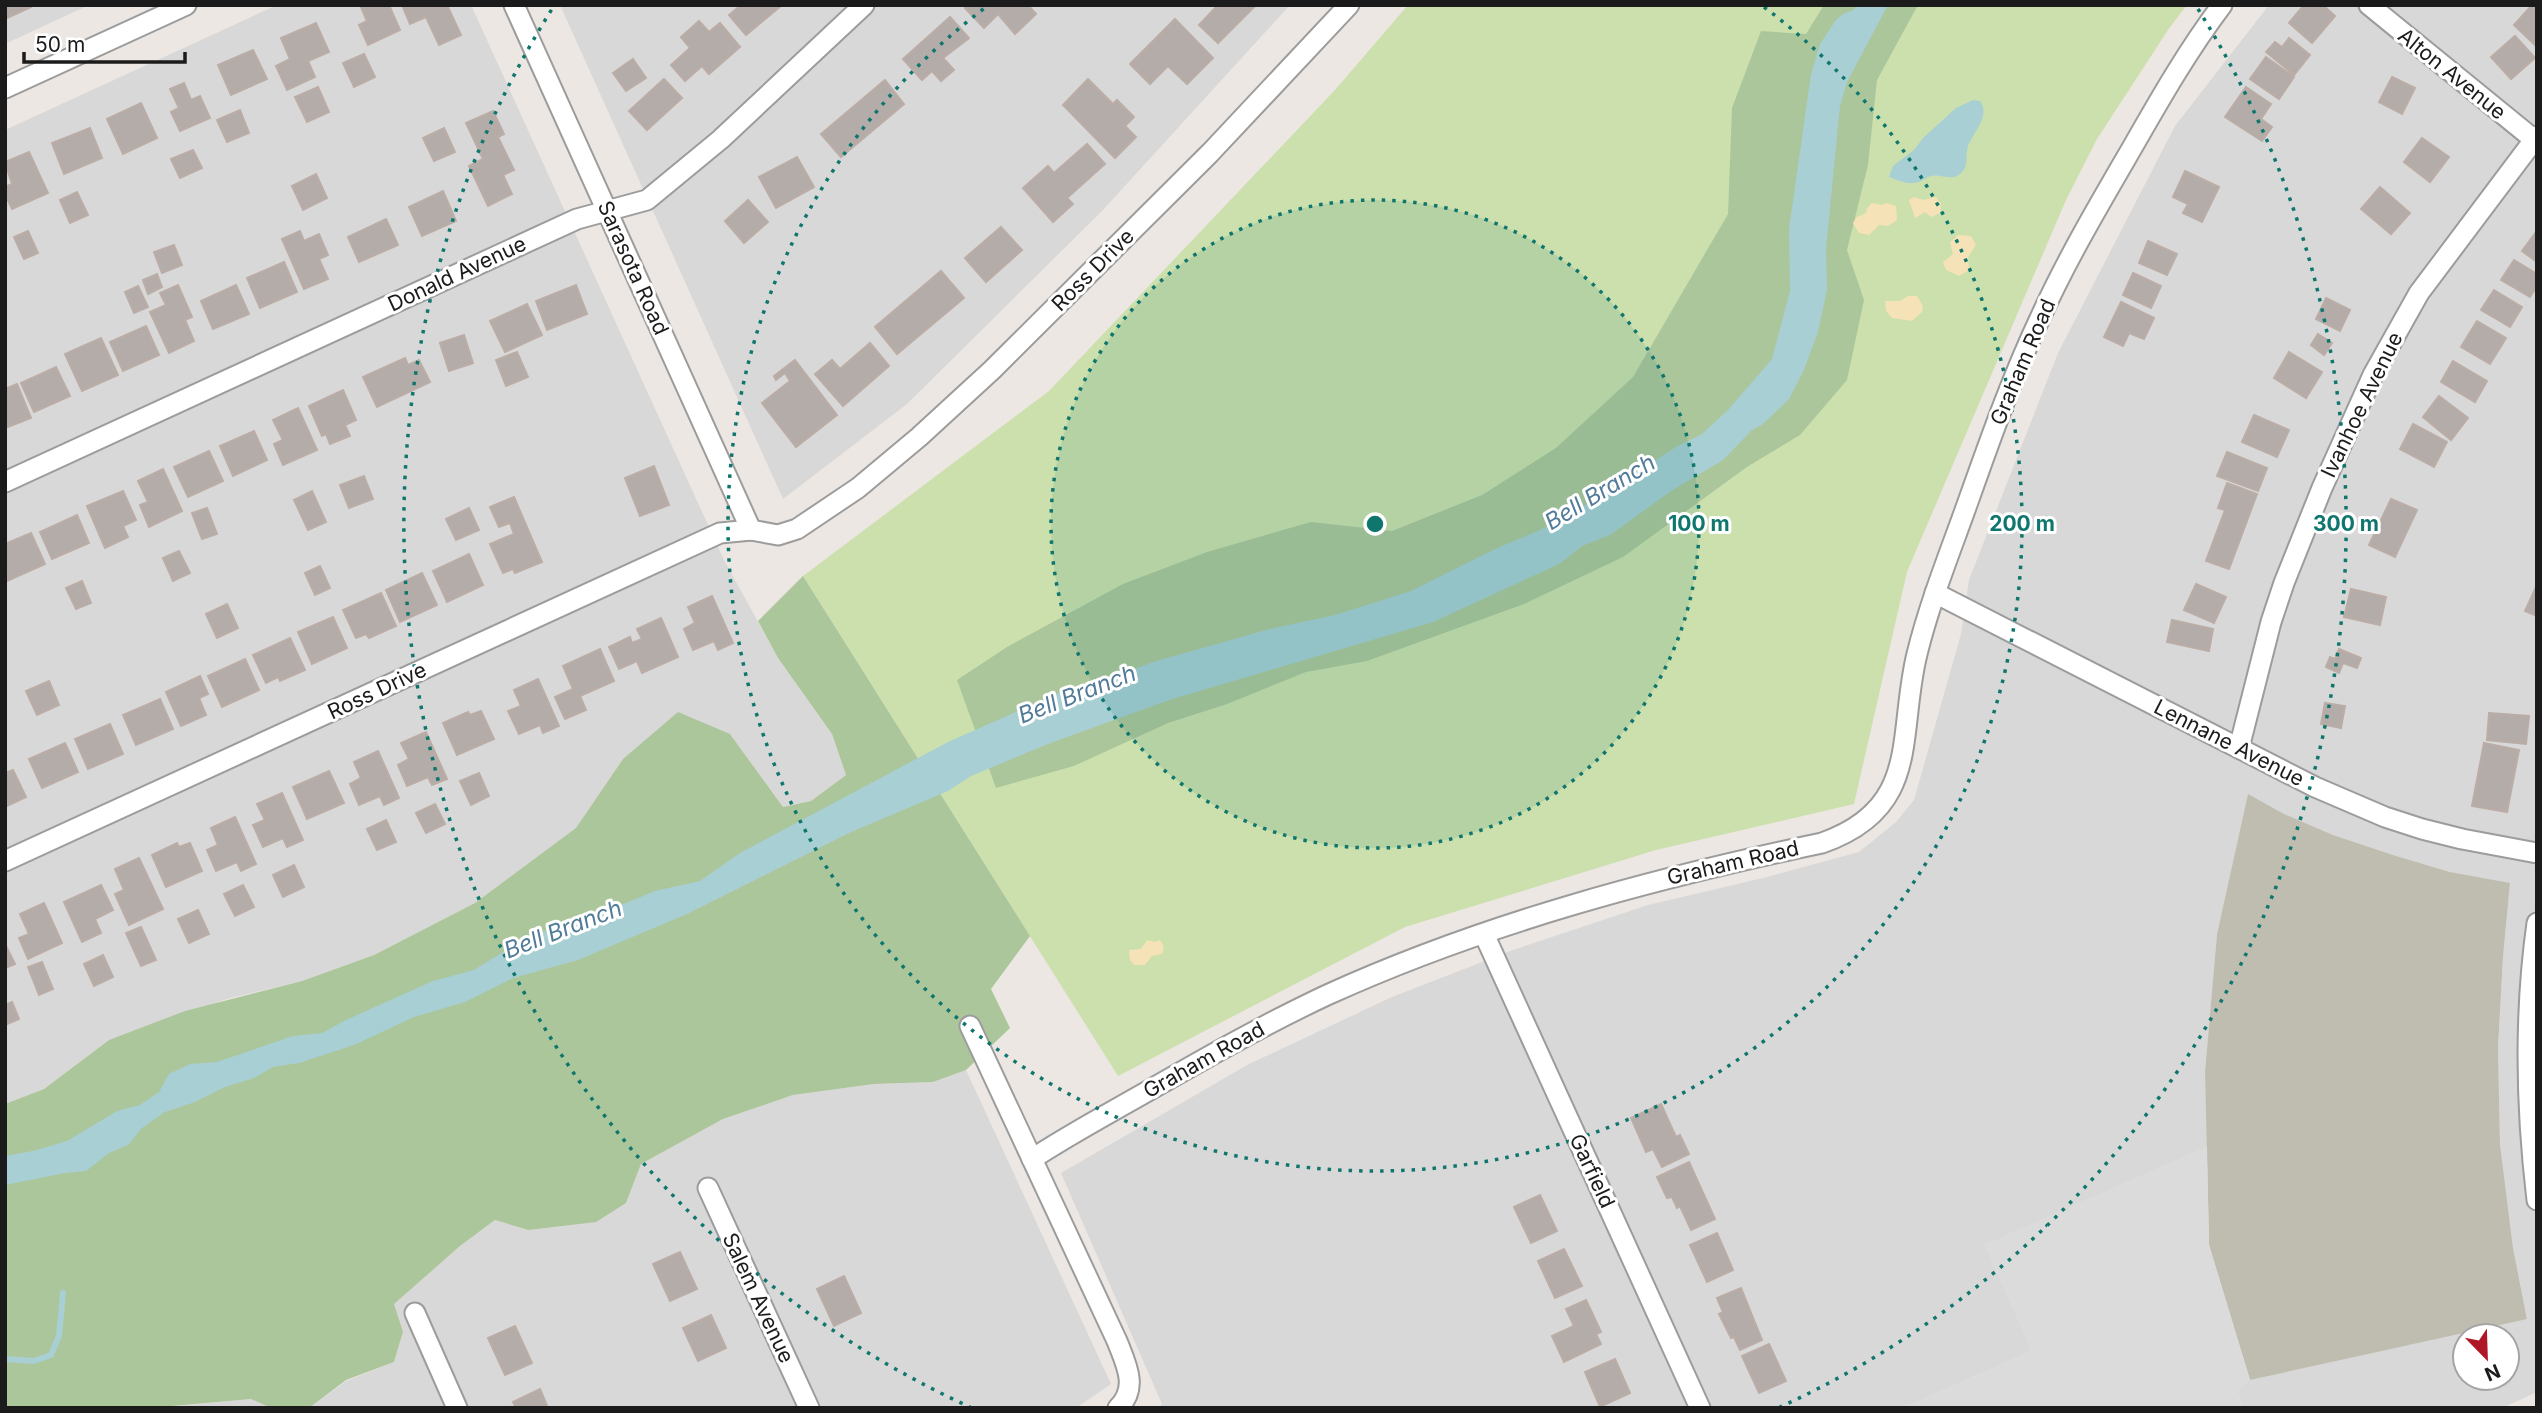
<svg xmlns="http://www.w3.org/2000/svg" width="2542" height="1413" font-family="Inter,sans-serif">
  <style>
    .residential { fill: #d9d8d8; fill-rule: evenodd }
    .construction { fill: #bfbdaf }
    .grass { fill: #cce0ad }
    .forest { fill: #acc69b }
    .sand { fill: #f5e2b6 }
    .parking { fill: #dbdbdb }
    .water { fill: #a7cfd4 }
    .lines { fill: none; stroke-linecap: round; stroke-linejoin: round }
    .stream { stroke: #a7cfd4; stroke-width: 6 }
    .building { fill: #b4aca8; stroke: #bbada6; stroke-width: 2 }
    .minor-casing { stroke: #9c9c9c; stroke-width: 23 }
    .minor { stroke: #fff; stroke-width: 19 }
    .ring { fill: none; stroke: #0f766e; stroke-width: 3.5; stroke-dasharray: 3.5 7 }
    .labels { text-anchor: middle; stroke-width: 6; stroke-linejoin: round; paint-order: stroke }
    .street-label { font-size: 21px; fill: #1b1b1b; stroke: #fff }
    .water-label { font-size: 23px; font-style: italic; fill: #517b98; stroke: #fff }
    .centre { fill: #0f766e; stroke: #fff; stroke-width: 3.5 }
    .ring-label { font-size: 21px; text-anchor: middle; font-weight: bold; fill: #0f766e; stroke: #fff; stroke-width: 6; stroke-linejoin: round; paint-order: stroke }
  </style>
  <rect width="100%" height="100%" fill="#ece7e2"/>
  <!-- residential -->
  <g class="residential">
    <polygon points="5,5 89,5 5,44"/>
    <polygon points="277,5 471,5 724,560 778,658 832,734 846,775 811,801 783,807 730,734 623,759 577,828 475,903 374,955 302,981 227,999 109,1040 44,1089 5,1104 5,130"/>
    <polygon points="560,5 1290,5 1103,210 907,404 783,499"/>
    <path d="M 2269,5 L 2537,5 L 2537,1392 L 2502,1408 L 2242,1408 L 2237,1390 L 2250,1380 L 2527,1318 L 2513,1248 L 2500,1144 L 2498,1048 L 2503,957 L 2510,884 L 2450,872 L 2393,855 L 2333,835 L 2284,814 L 2248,795 L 2217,934 L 2205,1072 L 2207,1147 L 1985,1245 L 2032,1351 L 1903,1408 L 1158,1408 L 1162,1404 L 1061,1173 L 1249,1064 L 1392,997 L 1513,950 L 1648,905 L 1763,878 L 1859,852 L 1896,822 L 1914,800 L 1961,634 L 1969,580 L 2058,353 L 2175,126 ZM 2465,1336 L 2507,1336 L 2507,1378 L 2465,1378 Z"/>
    <polygon points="966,1070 1111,1384 1076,1408 309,1408 346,1381 394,1362 403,1332 393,1304 460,1246 495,1220 528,1230 626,1203 641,1164 723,1119 793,1095 874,1084 933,1082"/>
    <polygon points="251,1399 271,1408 150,1408 198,1404"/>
  </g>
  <!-- construction -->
  <polygon class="construction" points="2248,794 2284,814 2333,835 2393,855 2450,872 2510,883 2503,957 2498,1048 2500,1144 2513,1248 2527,1319 2250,1380 2209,1245 2205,1072 2217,934"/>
  <!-- grass -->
  <polygon class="grass" points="1408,5 2187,5 2170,27 2097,139 2066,200 1907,572 1854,804 1656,850 1405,927 1118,1076 803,576 1049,391 1335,90"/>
  <!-- forest -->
  <g class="forest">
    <polygon points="1824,5 1918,5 1877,80 1868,165 1847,250 1864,300 1847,380 1800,435 1747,467 1623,557 1524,604 1367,661 1306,672 1227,704 1168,723 1074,766 996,788 957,680 1007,647 1123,584 1207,552 1311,522 1392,531 1482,495 1556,448 1633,377 1728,214 1732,108 1761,31 1806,34"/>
    <polygon points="803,576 1030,936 991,989 1010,1028 966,1070 933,1082 874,1084 793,1095 723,1119 641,1164 626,1203 596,1222 528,1230 495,1220 460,1246 394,1304 403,1332 394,1362 346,1380 309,1408 271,1408 251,1399 150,1408 5,1408 5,1104 44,1089 109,1040 185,1011 302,981 374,955 475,903 576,828 623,759 678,712 730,734 783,807 811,801 846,775 832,734 778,658 758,621"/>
  </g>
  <!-- sand -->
  <g class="sand">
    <polygon points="1914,197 1923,200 1936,197 1941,204 1940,213 1931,217 1925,212 1915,218 1909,200"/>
    <polygon points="1872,203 1882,205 1887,203 1896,206 1897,220 1888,226 1879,225 1869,235 1859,233 1853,223 1857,217 1866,213 1867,208"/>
    <polygon points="1958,235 1971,236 1976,245 1968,257 1969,270 1959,276 1946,270 1943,262 1953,254 1950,242"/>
    <polygon points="1908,296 1917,296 1923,306 1922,312 1912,321 1892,318 1886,311 1885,301 1900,301"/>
    <path d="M 1147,940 L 1155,942 L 1159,940 C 1165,944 1164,948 1162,954 L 1152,956 L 1145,965 L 1134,965 L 1130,960 L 1129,950 L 1141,949 Z"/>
  </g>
  <!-- parking -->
  <polygon class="parking" points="2207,1147 2209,1245 2250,1380 2237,1390 2242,1408 1903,1408 2032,1351 1984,1245"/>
  <!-- water -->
  <g class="water">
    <polygon points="1856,5 1888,5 1847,82 1840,106 1826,249 1827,290 1818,332 1803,372 1789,399 1763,424 1751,431 1723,460 1671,491 1610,535 1582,546 1559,564 1433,622 1169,700 1048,744 971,776 948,791 849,833 687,914 578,960 513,978 465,1002 414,1017 354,1045 299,1063 273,1067 254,1078 225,1087 195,1102 165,1112 142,1128 128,1145 109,1153 86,1171 65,1173 5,1185 5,1156 33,1151 67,1141 117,1111 140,1105 159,1092 169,1074 190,1064 217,1062 293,1036 322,1033 346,1020 433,981 474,970 529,936 595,916 655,891 700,881 740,853 948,742 1063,691 1098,683 1153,662 1270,629 1335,615 1411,591 1495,549 1540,530 1577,510 1676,447 1702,434 1728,410 1772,359 1790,291 1789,229 1811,74 1820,44 1836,20 1843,14 1854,10"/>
    <path d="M 1973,100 L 1980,101 C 1991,115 1973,133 1968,146 C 1965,154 1969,166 1962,172 C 1952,183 1942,173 1931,176 C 1926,177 1926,179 1921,181 C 1910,186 1900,181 1889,177 L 1893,166 L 1914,150 L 1923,138 L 1956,108 Z"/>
  </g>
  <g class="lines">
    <!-- stream -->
    <polyline class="stream" points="5,1359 34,1361 51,1355 59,1336 63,1293"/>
  </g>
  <!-- building -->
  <g class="building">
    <polygon points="5,5 30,5 31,7 5,19"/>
    <polygon points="360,5 389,5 400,30 368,45 359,25 367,21"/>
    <polygon points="402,5 447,5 461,35 439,45 426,17 410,24"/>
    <polygon points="741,5 782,5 746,35 729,15"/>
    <polygon points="968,5 1028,5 1036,14 1015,34 998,14 984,28 965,8"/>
    <polygon points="1218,5 1256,5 1218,43 1199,25"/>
    <polygon points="2304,5 2323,5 2335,16 2312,43 2289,23"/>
    <polygon points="2532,5 2537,8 2537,47 2514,25"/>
    <polygon points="950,17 969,38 943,58 954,70 941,81 932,71 922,80 903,59"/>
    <polygon points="1175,19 1213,58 1187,84 1168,66 1150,84 1130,64"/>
    <polygon points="699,21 709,32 720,23 740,47 709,74 702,66 685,81 671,65 690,48 681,37"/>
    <polygon points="316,23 329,52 308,61 315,77 287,90 276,66 290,59 281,38"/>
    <polygon points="2515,36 2535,58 2511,79 2491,57"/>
    <polygon points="2289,38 2310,55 2294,75 2266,52 2275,42 2282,47"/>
    <polygon points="253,50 267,79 231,95 218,65"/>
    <polygon points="364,54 375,77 354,87 343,63"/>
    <polygon points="2266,57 2294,77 2279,99 2250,79"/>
    <polygon points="633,59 646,78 626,91 613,73"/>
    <polygon points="2392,77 2415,88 2402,114 2379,102"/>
    <polygon points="664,79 682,98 647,130 629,111"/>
    <polygon points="1088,79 1113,104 1117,100 1134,117 1125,126 1136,137 1115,158 1063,105"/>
    <polygon points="885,80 904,104 841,157 821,134"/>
    <polygon points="184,83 191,100 200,96 210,118 180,131 171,112 179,108 170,89"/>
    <polygon points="318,87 329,112 307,122 295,97"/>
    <polygon points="2246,87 2271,104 2261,119 2272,127 2262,141 2225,117"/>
    <polygon points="141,103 157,138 123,154 107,119"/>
    <polygon points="240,110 249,133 227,142 217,120"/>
    <polygon points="493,111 504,134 498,137 514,170 503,175 512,194 488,206 469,166 483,159 466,123"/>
    <polygon points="90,128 102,158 64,174 52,143"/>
    <polygon points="444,128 455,152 434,161 423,138"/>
    <polygon points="2422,138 2449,157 2430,182 2404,162"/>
    <polygon points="1087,144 1105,164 1067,198 1073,204 1053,222 1023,188 1048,166 1054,173"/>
    <polygon points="193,150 202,168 180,178 171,159"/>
    <polygon points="29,152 48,193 12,209 5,194 5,187 12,184 5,162"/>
    <polygon points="797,157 814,187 776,208 759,177"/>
    <polygon points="2185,171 2219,187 2202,222 2183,213 2188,204 2173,197"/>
    <polygon points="316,174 327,198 303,210 292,186"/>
    <polygon points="2380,187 2410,213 2391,234 2361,209"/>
    <polygon points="443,191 456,221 422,236 409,207"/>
    <polygon points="77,192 88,215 70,223 60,200"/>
    <polygon points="748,200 768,222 744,243 725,221"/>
    <polygon points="386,219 398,245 359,262 348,237"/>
    <polygon points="1001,227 1022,250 986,282 965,258"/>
    <polygon points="28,231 38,253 24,259 14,237"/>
    <polygon points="300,231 304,241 319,234 328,255 319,259 328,279 304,289 282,239"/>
    <polygon points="2536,232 2537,232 2537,262 2522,251"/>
    <polygon points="2148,241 2177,254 2167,275 2139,263"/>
    <polygon points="174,245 182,265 162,273 154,252"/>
    <polygon points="2514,260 2537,274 2537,286 2530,297 2501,280"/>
    <polygon points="284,262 297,292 260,308 247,278"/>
    <polygon points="941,271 964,298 897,354 875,327"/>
    <polygon points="2133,273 2161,286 2151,308 2123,295"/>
    <polygon points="157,274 162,287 148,294 143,280"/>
    <polygon points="178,285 192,317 185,320 194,341 169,353 150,312 166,305 160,293"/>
    <polygon points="236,285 249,314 213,329 201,301"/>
    <polygon points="576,285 587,314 547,330 536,301"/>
    <polygon points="138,286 148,307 134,313 125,292"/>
    <polygon points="2494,290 2522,307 2510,327 2481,310"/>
    <polygon points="2326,298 2350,310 2340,331 2316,319"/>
    <polygon points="2121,302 2154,318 2144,339 2129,333 2123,346 2104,337"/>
    <polygon points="527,304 542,335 505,352 490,321"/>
    <polygon points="2477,321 2506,338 2490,364 2461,347"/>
    <polygon points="146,326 159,355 123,371 110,342"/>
    <polygon points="2318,334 2332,343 2324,355 2311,345"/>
    <polygon points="464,335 473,363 449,371 440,343"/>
    <polygon points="101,338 118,375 82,391 65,354"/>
    <polygon points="870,343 889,366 843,406 815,374 832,360 840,369"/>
    <polygon points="517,352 528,377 506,386 496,360"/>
    <polygon points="2289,352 2322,372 2306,398 2274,378"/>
    <polygon points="405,358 408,365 419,360 430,382 377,407 363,377"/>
    <polygon points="795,360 837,415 796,447 762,403 790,381 785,373 776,380 774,376"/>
    <polygon points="2453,361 2487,381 2475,402 2441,382"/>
    <polygon points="56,367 70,396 34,412 21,383"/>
    <polygon points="17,384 31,418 5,428 5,389"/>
    <polygon points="343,390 356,420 345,425 350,436 330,444 326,434 322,436 309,406"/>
    <polygon points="2439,396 2468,418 2451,440 2423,417"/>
    <polygon points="298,408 317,450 283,465 274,444 283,440 273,420"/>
    <polygon points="2254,415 2289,430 2277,457 2242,442"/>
    <polygon points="2413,424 2447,442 2434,467 2400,449"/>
    <polygon points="254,431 267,460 233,476 220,446"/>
    <polygon points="209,451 223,481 188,497 174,467"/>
    <polygon points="2227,452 2267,468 2258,491 2217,476"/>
    <polygon points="654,466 669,505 640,516 625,478"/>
    <polygon points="163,469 182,511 149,527 140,505 148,502 138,481"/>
    <polygon points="364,476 373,499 349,508 340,485"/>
    <polygon points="2227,483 2257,494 2229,569 2206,561 2225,510 2218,508"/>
    <polygon points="123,491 136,520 123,526 128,537 105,548 87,506"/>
    <polygon points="312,491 326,522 308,530 294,500"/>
    <polygon points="514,497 542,562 515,573 513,569 503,573 490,544 514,534 510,523 499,527 490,507"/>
    <polygon points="2391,499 2417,510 2395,557 2369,545"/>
    <polygon points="207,508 217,534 202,539 192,513"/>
    <polygon points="469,508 479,530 456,540 446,519"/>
    <polygon points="77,515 89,543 52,559 40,532"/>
    <polygon points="31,533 45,564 7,581 5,544"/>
    <polygon points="179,551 190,573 173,581 163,558"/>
    <polygon points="469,554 483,585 447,602 433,571"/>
    <polygon points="320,566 330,588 315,595 305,573"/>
    <polygon points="422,573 437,605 400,622 386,590"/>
    <polygon points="82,581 91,603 76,609 66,588"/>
    <polygon points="2196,584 2226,597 2214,623 2184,610"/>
    <polygon points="2536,587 2537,587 2537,616 2525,611"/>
    <polygon points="2351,589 2386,597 2380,625 2344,617"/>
    <polygon points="381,593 396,626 369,638 366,634 356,638 343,610"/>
    <polygon points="712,596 733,643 718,650 714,641 693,650 684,629 695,623 688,607"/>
    <polygon points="227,604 238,628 217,638 206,614"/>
    <polygon points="333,617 347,648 312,664 298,632"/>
    <polygon points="661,618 678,657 642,673 637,661 619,669 609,647 630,637 632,643 642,639 637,629"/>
    <polygon points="2172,620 2213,629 2209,651 2167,642"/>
    <polygon points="290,638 305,670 280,681 278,677 266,683 253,655"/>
    <polygon points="600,649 614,681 580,696 586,710 565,719 555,697 573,689 563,666"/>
    <polygon points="2339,649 2361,658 2357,668 2343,663 2339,673 2326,667 2330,657 2335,659"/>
    <polygon points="245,659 259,690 222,707 208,676"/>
    <polygon points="200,676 208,694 199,698 206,715 181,726 166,692"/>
    <polygon points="538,679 559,726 543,733 540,725 519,734 508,711 521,706 514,690"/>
    <polygon points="49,681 59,705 37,715 26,691"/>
    <polygon points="160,699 173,729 136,745 123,715"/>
    <polygon points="2325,703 2345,706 2341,728 2321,724"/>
    <polygon points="481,711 494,739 457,755 443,723 468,712 470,715"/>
    <polygon points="2489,713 2529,716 2526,744 2487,740"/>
    <polygon points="110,724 123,754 88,769 75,739"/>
    <polygon points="426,732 447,779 432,785 428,777 407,786 398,765 409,759 401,743"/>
    <polygon points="65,743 78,772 42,788 29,759"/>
    <polygon points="2484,743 2519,750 2507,812 2472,806"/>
    <polygon points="378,751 399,798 384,805 380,796 359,805 350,784 361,778 354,762"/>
    <polygon points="13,770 26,797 5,807 5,773"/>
    <polygon points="329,771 344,803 307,819 293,787"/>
    <polygon points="479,773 489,796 471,805 460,781"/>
    <polygon points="282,793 303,840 287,847 283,838 263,847 253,825 265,820 257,804"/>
    <polygon points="435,804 445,824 426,833 416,813"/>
    <polygon points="235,817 256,864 241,871 237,862 216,871 207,850 218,845 211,828"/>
    <polygon points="386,820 396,842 377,850 367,829"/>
    <polygon points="177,843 179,847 190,843 202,871 166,887 152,855"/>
    <polygon points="139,858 163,909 129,925 115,894 124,890 115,869"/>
    <polygon points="294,865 304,887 283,897 273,875"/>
    <polygon points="101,885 113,910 95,919 101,933 82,942 64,902"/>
    <polygon points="243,885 254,907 235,916 224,894"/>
    <polygon points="44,903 62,943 28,959 19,938 29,934 20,914"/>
    <polygon points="198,910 209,934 189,943 178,919"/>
    <polygon points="141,927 156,960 141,966 126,933"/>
    <polygon points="5,944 15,964 5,968"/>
    <polygon points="103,955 113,977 94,986 84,964"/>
    <polygon points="42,962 53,989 39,995 28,967"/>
    <polygon points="12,1002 19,1019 5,1025 5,1005"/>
    <polygon points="1661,1104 1676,1137 1680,1135 1689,1154 1662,1167 1653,1149 1646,1152 1631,1118"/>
    <polygon points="1689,1162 1715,1219 1691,1230 1680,1206 1677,1208 1672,1197 1667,1198 1657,1177"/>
    <polygon points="1540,1195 1557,1231 1531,1243 1514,1207"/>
    <polygon points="1717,1233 1733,1270 1707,1282 1690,1245"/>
    <polygon points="1564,1249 1582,1286 1555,1298 1538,1261"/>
    <polygon points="680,1252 697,1289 670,1301 653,1264"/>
    <polygon points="844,1276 861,1313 834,1326 817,1289"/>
    <polygon points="1741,1288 1762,1340 1740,1350 1734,1337 1731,1338 1719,1314 1723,1312 1717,1298"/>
    <polygon points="1586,1300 1601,1332 1596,1334 1601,1344 1564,1362 1552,1336 1574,1326 1566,1309"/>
    <polygon points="711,1315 726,1348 698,1361 683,1328"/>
    <polygon points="515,1326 532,1363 505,1375 488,1338"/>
    <polygon points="1769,1344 1786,1381 1759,1393 1742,1356"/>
    <polygon points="1615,1359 1630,1393 1600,1407 1585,1372"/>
    <polygon points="540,1389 548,1408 516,1408 513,1402"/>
  </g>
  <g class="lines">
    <defs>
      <g id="minor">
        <polyline points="514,5 751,530"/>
        <polyline points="2369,5 2537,142"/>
        <polyline points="5,88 186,5"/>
        <polyline points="5,482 577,219 647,200 721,139 864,5"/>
        <polyline points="1935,593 2315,787 2385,817 2422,829 2462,839 2537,853"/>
        <polyline points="2239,748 2271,622 2284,583 2322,488 2373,375 2419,293 2537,136"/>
        <polyline points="5,861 720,533 751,530 778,535 797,529 858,488 919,437 992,370 1210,153 1349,5"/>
        <path d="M 2537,923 C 2524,1015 2526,1108 2537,1200"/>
        <polyline points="1484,934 1700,1408"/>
        <path d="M 970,1026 L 1117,1341 C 1126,1364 1139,1388 1118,1408"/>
        <path d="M 1032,1159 C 1067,1136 1104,1116 1141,1095 C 1202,1060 1263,1025 1327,995 C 1483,924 1655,878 1822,843 C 1922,808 1897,735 1917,654 C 1930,601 1951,550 1969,499 C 1991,437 2013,375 2041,316 C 2067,259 2100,203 2132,148 C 2160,99 2188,50 2222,5"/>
        <polyline points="708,1188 809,1408"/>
        <polyline points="415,1313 457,1408"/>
      </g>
    </defs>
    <!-- minor casing -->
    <use href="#minor" class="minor-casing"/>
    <!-- minor -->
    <use href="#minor" class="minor"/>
  </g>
  <!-- distance rings -->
  <circle cx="1375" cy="524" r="324" fill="#0f766e" fill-opacity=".12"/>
  <g class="ring">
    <circle cx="1375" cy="524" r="324"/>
    <path d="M1764 7A647 647 0 1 1 986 7"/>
    <path d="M972 1408A971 971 0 0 1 552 9M2198 9A971 971 0 0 1 1778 1408"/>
  </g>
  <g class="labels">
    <!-- street labels -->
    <g class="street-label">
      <text transform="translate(2452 74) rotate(39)" y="7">Alton Avenue</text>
      <text transform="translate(633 268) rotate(66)" y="7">Sarasota Road</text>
      <text transform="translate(1093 270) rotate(-45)" y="7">Ross Drive</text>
      <text transform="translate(457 274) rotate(-25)" y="7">Donald Avenue</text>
      <text transform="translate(2023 362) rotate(-67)" y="7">Graham Road</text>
      <text transform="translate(2362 405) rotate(-64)" y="7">Ivanhoe Avenue</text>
      <text transform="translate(377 691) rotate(-25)" y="7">Ross Drive</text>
      <text transform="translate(2229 743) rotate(27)" y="7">Lennane Avenue</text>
      <text transform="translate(1733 863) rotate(-13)" y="7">Graham Road</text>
      <text transform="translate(1204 1060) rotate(-29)" y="7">Graham Road</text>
      <text transform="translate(1592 1171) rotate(65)" y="7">Garfield</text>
      <text transform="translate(758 1298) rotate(65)" y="7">Salem Avenue</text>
    </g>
    <!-- water labels -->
    <g class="water-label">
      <text transform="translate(1600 492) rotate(-31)" y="8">Bell Branch</text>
      <text transform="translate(1077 694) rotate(-21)" y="8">Bell Branch</text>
      <text transform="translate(563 929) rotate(-21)" y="8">Bell Branch</text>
    </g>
  </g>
  <circle cx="1375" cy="524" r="10" class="centre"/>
  <g class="ring-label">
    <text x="1699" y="531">100 m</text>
    <text x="2022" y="531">200 m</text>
    <text x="2346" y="531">300 m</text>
  </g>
  <!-- border -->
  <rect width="2542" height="1413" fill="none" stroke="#1b1b1b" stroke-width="14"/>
  <!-- north arrow -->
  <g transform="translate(2486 1357) rotate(157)"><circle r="33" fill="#ffffff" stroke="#a4a4a4" stroke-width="2"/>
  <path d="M0-5L12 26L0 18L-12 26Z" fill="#af1727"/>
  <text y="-10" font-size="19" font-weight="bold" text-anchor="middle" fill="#1b1b1b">N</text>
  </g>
  <!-- scale -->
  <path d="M24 52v10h161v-10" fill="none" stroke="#1b1b1b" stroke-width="3.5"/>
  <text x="35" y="52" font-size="21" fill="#1b1b1b" stroke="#ffffff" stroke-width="5" paint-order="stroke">50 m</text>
</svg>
